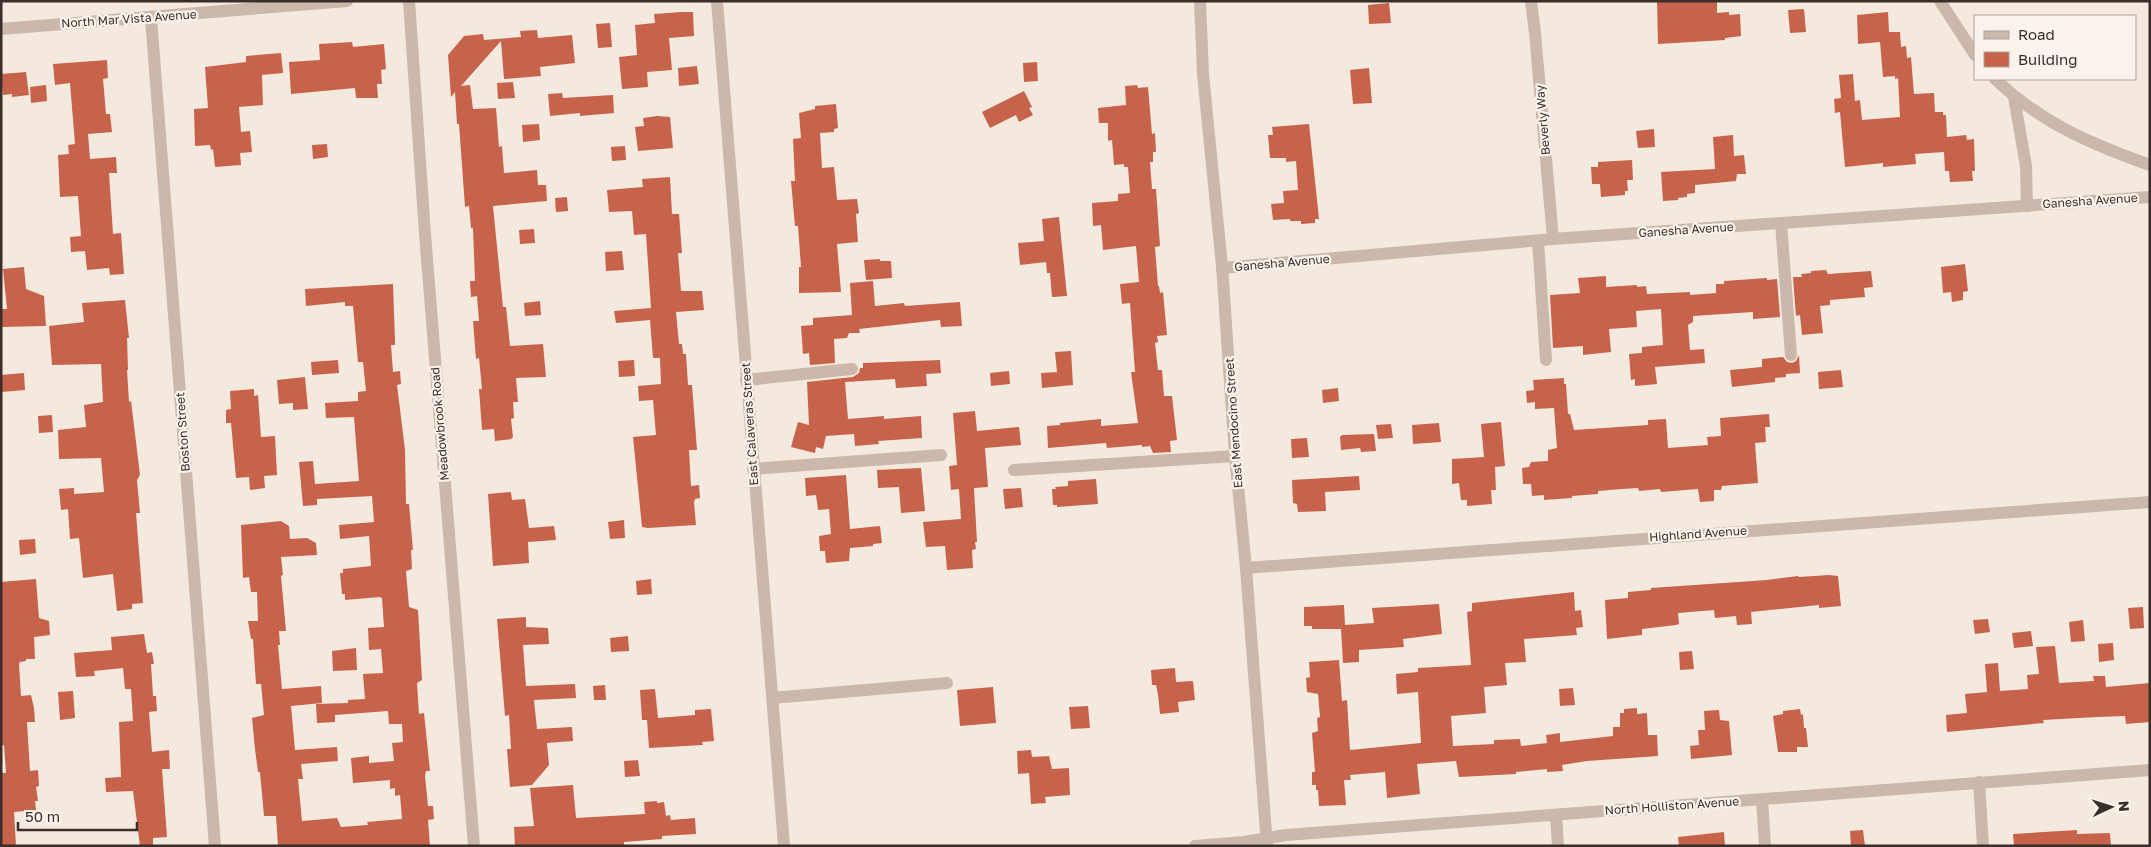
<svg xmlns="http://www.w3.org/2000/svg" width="2151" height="847" font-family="'Golos Text',sans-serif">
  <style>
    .building { fill: #c6634a }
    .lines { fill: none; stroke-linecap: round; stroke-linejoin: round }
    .minor { stroke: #cbb8aa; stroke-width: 12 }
    .labels { text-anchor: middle; stroke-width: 4.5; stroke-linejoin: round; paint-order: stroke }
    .street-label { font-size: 12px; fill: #392e2a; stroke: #faf3eb }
  </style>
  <rect width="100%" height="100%" fill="#f3e9df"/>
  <!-- building -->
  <g class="building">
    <polygon points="1657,1 1717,1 1717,13 1729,12 1729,15 1740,14 1741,36 1725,38 1725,40 1658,44"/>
    <polygon points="1389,3 1391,23 1369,24 1368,5"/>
    <polygon points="1804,9 1806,32 1790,33 1788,10"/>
    <polygon points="682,12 693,12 694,36 669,38 672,70 647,72 648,87 622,89 619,57 637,55 635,25 655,23 654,14"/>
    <polygon points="1888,12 1889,32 1900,32 1901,47 1906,46 1907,58 1911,57 1914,94 1934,93 1935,112 1943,112 1943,115 1946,115 1947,137 1966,135 1967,140 1974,139 1975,171 1972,171 1973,181 1950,182 1949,171 1945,171 1944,152 1915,154 1916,164 1883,167 1883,163 1845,167 1840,112 1835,113 1834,99 1841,98 1839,75 1853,74 1855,101 1860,100 1862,120 1900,117 1898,78 1895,79 1895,76 1883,77 1880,42 1858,44 1857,15"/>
    <polygon points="610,23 612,47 598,48 596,24"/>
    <polygon points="537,30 538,38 572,35 575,63 540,67 541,76 504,79 501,41 461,86 470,85 473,109 496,108 499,147 502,146 504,173 537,170 538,185 546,185 547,201 493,206 503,307 506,307 510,346 543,344 546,377 516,378 518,402 513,402 514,418 511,419 513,437 511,439 495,441 494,429 482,430 479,389 482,389 479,358 476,359 473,321 479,321 477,296 471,297 470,281 475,281 473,228 471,228 469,206 465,207 459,124 457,124 455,92 451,97 448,55 464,36 483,34 484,40 521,37 520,31"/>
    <polygon points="352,42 353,47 384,44 386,69 381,70 382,84 377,84 378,98 356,98 355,88 291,94 289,62 320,60 319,44"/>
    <polygon points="281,53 283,73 262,75 263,105 239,107 241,132 250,131 252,152 240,153 241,165 215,167 213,149 211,150 210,145 195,146 194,109 208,108 205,67 246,62 246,56"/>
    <polygon points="107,60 108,78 103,79 106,114 110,114 112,132 88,134 90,159 116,157 117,173 109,173 113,234 121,233 124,274 110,275 109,268 87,270 85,251 71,252 70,237 81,236 78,196 60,197 58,155 69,154 68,145 75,144 70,83 55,85 53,64"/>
    <polygon points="1037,62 1038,81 1024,82 1023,63"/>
    <polygon points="697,66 699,84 679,86 678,68"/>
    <polygon points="1369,68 1372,103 1353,104 1350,70"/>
    <polygon points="26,72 29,95 12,97 12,94 3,95 1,74"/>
    <polygon points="513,82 515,98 498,99 497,83"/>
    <polygon points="46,85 47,101 31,103 30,87"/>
    <polygon points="1137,85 1138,88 1148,87 1152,134 1155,133 1156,152 1153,152 1153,162 1150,162 1152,189 1156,189 1160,246 1155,247 1158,286 1159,286 1160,293 1163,292 1167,335 1157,336 1158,342 1155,343 1158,370 1162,370 1164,396 1172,396 1177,440 1170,441 1171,452 1153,453 1150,446 1142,447 1142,445 1107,448 1106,443 1048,448 1047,426 1060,425 1060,423 1101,419 1101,426 1138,423 1131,372 1135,372 1130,303 1122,304 1120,284 1139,282 1136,246 1103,250 1101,225 1093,226 1092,203 1118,201 1118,194 1130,193 1128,167 1124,167 1124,164 1114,165 1112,140 1108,141 1108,123 1099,123 1098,108 1126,105 1125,86"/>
    <polygon points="1024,91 1032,107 1029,108 1033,115 1019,122 1016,115 990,128 982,112"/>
    <polygon points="562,93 563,98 613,95 614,113 580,116 580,113 550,116 548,94"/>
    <polygon points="836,104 838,128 834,129 834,132 820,133 822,168 834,167 837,200 857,199 859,213 856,214 858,242 837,244 841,292 799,293 799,267 801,267 798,226 795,226 791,181 795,181 793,139 801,138 799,113 815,109 815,106"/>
    <polygon points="657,116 670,117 673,148 638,151 635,127 644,126 643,118"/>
    <polygon points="539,124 540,140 523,142 522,125"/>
    <polygon points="1309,124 1319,219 1315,219 1315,223 1301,224 1301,221 1290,221 1290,219 1273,220 1271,204 1284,203 1283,191 1298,190 1296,161 1286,162 1286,158 1270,158 1268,135 1273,135 1272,127"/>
    <polygon points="1654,129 1655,147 1638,148 1636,131"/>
    <polygon points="1733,135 1734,156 1744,155 1746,174 1737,174 1736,181 1695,185 1695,193 1687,194 1687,197 1678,198 1678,200 1663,201 1661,172 1715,169 1713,137"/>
    <polygon points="327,144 328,157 313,159 312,145"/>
    <polygon points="625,146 626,160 612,161 611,147"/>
    <polygon points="1632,160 1633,180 1627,180 1628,191 1625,191 1625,195 1601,197 1600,184 1592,184 1591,167 1598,167 1598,162"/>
    <polygon points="670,177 672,214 679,214 682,253 678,253 681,291 702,291 704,310 676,312 679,344 682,344 683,354 686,354 688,385 692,385 697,450 689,450 691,486 699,485 700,498 695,499 694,502 696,525 648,528 642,527 633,437 656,435 653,400 639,401 638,386 661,384 660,358 653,358 650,320 616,323 614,311 651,308 646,234 634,235 632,211 609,212 607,190 643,187 642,179"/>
    <polygon points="567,197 568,211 556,212 555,198"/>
    <polygon points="1059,217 1067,296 1052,297 1050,273 1047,273 1046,262 1020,265 1018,243 1044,241 1042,219"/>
    <polygon points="534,229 535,243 520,244 519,230"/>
    <polygon points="622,251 624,270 606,271 605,252"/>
    <polygon points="880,259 880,261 891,261 892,278 866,280 864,260"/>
    <polygon points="1965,264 1968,291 1963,292 1963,300 1952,302 1951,292 1943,293 1941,267"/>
    <polygon points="24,267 26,289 44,296 46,326 1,327 1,309 7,309 3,269"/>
    <polygon points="1826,270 1828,274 1871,271 1873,287 1864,288 1865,297 1830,300 1830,305 1820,306 1823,333 1802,335 1800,315 1796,316 1793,277 1802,277 1801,274 1811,273 1811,271"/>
    <polygon points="1606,276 1606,287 1637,285 1637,287 1646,286 1647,294 1690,292 1690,295 1716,293 1716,284 1724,284 1724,281 1767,278 1767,280 1777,279 1780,317 1753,319 1753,312 1693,316 1693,322 1688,325 1690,350 1704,349 1705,363 1655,367 1657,384 1635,386 1635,379 1631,380 1629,354 1642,353 1642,347 1663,345 1661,309 1636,311 1637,327 1609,329 1611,352 1583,355 1583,346 1553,348 1550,295 1580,293 1578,278"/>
    <polygon points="873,281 875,306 904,303 905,306 960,302 962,326 941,327 940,320 859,329 860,333 849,333 847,338 834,339 835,363 810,365 809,353 803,354 801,326 813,325 813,318 852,315 850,283"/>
    <polygon points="393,284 395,341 395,345 391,345 393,372 400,371 401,384 397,385 405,450 406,504 409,504 413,550 411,550 412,569 406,571 409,607 418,610 422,680 417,683 419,714 424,713 430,771 426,771 425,776 428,806 433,806 434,819 428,820 430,846 278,846 276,816 264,816 260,772 258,772 255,749 252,718 264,715 261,684 256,684 253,639 251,639 248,621 258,621 257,592 251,592 249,577 243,578 241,525 281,521 289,526 290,539 307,538 316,543 317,555 281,557 283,575 281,576 286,631 279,631 280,645 278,645 282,689 321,686 322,703 291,706 295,750 337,747 338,761 301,764 303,779 298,779 302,821 337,818 341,827 368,825 367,822 402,819 400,795 395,796 395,788 390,789 390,780 353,783 351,758 369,756 369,763 394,761 392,743 403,742 402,724 389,724 388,711 335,715 335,722 317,723 316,704 348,703 348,700 365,699 363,674 383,673 381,649 369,650 368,628 384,627 382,598 380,597 345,600 345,594 342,594 340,573 343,573 343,569 371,566 369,536 340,539 339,525 374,522 372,496 317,499 317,505 303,506 299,462 313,461 315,484 359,481 354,417 326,418 325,403 358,401 358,392 366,391 363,362 358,362 353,306 345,306 345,302 306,306 305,289"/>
    <polygon points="125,300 129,338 127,338 128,370 127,370 129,402 131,401 140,475 137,480 140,513 136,513 143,603 132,604 132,609 117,611 113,574 83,578 79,538 70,539 68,509 61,510 59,489 74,488 74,494 104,492 101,458 59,459 58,430 86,427 84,405 103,402 101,364 52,365 49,326 84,322 82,303"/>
    <polygon points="540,301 541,315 525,316 524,303"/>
    <polygon points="1071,351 1073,385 1042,388 1041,373 1057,372 1055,352"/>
    <polygon points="1799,355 1800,373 1786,374 1786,377 1775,378 1775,382 1732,387 1730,370 1762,367 1762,359 1783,357 1787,362 1792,363 1796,361"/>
    <polygon points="338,360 339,373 312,375 311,362"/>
    <polygon points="634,360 635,376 619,377 618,361"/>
    <polygon points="940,360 941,373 926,374 927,386 896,388 895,379 845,382 848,419 884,416 884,419 921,416 922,438 878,441 879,444 855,446 854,434 826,436 823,449 816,447 815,453 791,447 798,422 809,425 807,382 853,377 859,373 860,368 863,368 863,363"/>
    <polygon points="1841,370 1843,387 1819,389 1818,372"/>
    <polygon points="1009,371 1010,384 991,386 990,373"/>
    <polygon points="24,373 25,390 1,392 1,375"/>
    <polygon points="305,377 308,409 293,410 293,403 279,404 277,380"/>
    <polygon points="1564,378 1564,384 1566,384 1568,414 1570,414 1574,430 1648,425 1648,420 1666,419 1668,448 1708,445 1707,437 1721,436 1720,418 1769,414 1770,427 1765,427 1766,442 1755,443 1758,483 1722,486 1721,490 1714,490 1714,501 1700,502 1698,489 1661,492 1660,489 1639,491 1638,488 1622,489 1598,491 1598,494 1572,496 1572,498 1544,500 1544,495 1532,496 1531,484 1523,484 1522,468 1529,467 1531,462 1548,461 1548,450 1557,448 1554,408 1535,409 1535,402 1527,403 1526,391 1534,390 1533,380"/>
    <polygon points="1338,388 1339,401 1323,403 1322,390"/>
    <polygon points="254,389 254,396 258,395 261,437 275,436 277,475 264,476 265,488 250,490 249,477 236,478 231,423 226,423 226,410 231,409 230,391"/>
    <polygon points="975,411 977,431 1019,427 1021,445 985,448 988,487 974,488 977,542 975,542 976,549 972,550 973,568 947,570 945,546 926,547 923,522 961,519 959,489 951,490 949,466 957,465 953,413"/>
    <polygon points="52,415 53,432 39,433 38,416"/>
    <polygon points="1501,422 1505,466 1495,467 1496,490 1491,490 1492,504 1467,506 1467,500 1461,500 1459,483 1452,484 1452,459 1484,457 1481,424"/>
    <polygon points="1439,423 1441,442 1413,444 1412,425"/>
    <polygon points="1391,424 1393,438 1378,439 1376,425"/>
    <polygon points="1374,434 1376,451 1361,452 1360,448 1341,450 1340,437 1342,435"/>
    <polygon points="1307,438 1309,457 1292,458 1291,439"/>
    <polygon points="921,468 925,511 901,513 899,487 878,488 877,470"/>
    <polygon points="846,475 850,529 880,526 882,543 873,544 873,546 850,548 849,561 826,563 825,551 820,551 819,536 831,534 829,509 818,510 816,495 806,496 805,478"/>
    <polygon points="1359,476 1360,490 1325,492 1326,511 1298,512 1297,504 1293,503 1292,480"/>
    <polygon points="1096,479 1098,504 1057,507 1057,505 1053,505 1052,489 1056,489 1055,487 1068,486 1068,481"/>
    <polygon points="1021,488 1023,507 1005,509 1003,489"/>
    <polygon points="511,492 512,500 525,499 529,528 554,526 556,540 528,542 529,563 493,566 488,494"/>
    <polygon points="624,520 625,538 610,539 608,522"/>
    <polygon points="35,539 36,553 20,555 19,540"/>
    <polygon points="1829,575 1838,576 1841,606 1819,608 1819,605 1751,612 1752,624 1737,625 1736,616 1715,618 1714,610 1678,613 1679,624 1676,625 1642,629 1642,635 1607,639 1605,600 1628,598 1628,592 1651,590 1651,588 1767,580 1798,576 1799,577"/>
    <polygon points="36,579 39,618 49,621 50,635 34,637 35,659 26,659 26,661 20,662 19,664 21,696 31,695 34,708 35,722 27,722 30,771 38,770 39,786 36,787 38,801 35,801 36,810 14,812 16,846 1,846 1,773 6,773 4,745 1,746 1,582"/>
    <polygon points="651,579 652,594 637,595 636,581"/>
    <polygon points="1574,592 1575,611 1581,610 1583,627 1576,628 1577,635 1524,639 1526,662 1505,663 1507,685 1484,687 1486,713 1451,716 1453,746 1494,744 1494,740 1520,739 1521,746 1547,743 1546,735 1560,733 1560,742 1613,736 1613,727 1620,727 1620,713 1624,713 1624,709 1637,708 1637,714 1647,713 1648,735 1657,735 1658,756 1587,761 1562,765 1563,771 1547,772 1547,769 1516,772 1516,774 1459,777 1456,761 1417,764 1420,794 1387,798 1385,772 1350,775 1351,780 1344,780 1346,805 1319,806 1318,790 1316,790 1316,785 1312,785 1312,772 1315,772 1312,733 1318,731 1317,718 1320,717 1318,694 1307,692 1306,678 1310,677 1309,662 1339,660 1342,701 1347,700 1350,750 1421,743 1418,692 1397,694 1396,674 1418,672 1418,668 1471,665 1467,612 1472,611 1472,603"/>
    <polygon points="1439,604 1442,634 1403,639 1404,647 1359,650 1359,662 1343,663 1341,629 1312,629 1312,626 1304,626 1304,607 1344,605 1345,625 1374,623 1372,608"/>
    <polygon points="2143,607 2144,628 2130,629 2128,608"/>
    <polygon points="526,617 526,627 548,628 549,644 523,645 526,686 575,684 576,698 534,700 537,729 572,727 573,741 547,743 549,765 532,785 510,787 507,749 511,749 509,715 505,716 497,619"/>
    <polygon points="1988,619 1990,632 1975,634 1973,620"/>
    <polygon points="2083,620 2085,641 2071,642 2069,622"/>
    <polygon points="2031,631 2033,646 2014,648 2012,633"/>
    <polygon points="144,634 147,653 152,652 154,664 151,664 153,696 156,696 157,711 149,712 152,752 169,750 170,769 162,769 167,837 153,838 153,846 140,846 133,791 106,792 105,778 121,777 119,722 133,721 131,689 125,689 123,668 94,671 95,676 76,677 74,653 112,650 111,637"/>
    <polygon points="628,636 629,651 611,652 610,638"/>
    <polygon points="2113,643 2114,660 2099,662 2098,644"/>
    <polygon points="2055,646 2059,683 2094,681 2093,676 2105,676 2106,687 2150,683 2150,722 2126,724 2125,716 2097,717 2043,720 2044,723 1947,732 1946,715 1967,713 1965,694 1987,692 1985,664 1998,663 2000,691 2028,689 2027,675 2039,674 2036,647"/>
    <polygon points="356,648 357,670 333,671 332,651"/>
    <polygon points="1692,651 1694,669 1680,670 1679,652"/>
    <polygon points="1175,668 1176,682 1193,681 1195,700 1178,702 1179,712 1160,714 1158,694 1156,685 1152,685 1151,670"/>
    <polygon points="605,685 606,700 594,700 593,686"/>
    <polygon points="993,687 996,723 960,726 957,690"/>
    <polygon points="1573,688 1575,705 1560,706 1559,689"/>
    <polygon points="655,689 658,718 695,715 695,710 711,709 714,741 702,742 703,745 649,748 647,720 642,720 640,690"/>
    <polygon points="73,691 75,718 60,720 58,692"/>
    <polygon points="1088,706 1090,728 1071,729 1069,707"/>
    <polygon points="1800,709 1801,715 1803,714 1804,728 1806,728 1808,747 1797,747 1797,752 1778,752 1773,716 1783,714 1783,711"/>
    <polygon points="1719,710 1720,720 1729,721 1732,755 1691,759 1690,746 1699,745 1698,730 1705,730 1704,711"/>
    <polygon points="1031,750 1032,757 1049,756 1052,769 1069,768 1070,795 1045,797 1046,803 1031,804 1029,773 1018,774 1017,751"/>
    <polygon points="638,760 640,776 625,777 624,761"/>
    <polygon points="573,785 576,818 645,814 644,802 657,801 657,803 664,802 666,816 670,815 671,820 695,818 696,834 662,836 662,839 624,842 624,846 515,846 514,827 534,826 530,788"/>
    <polygon points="1863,830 1865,846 1851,846 1850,831"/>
    <polygon points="2077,830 2077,834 2110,833 2111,846 2014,846 2013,834"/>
    <polygon points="1724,832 1725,846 1679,846 1678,837"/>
  </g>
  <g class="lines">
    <!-- minor -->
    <g class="minor">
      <polyline points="409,1 425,234 474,846"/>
      <polyline points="717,1 784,846"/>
      <polyline points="1200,1 1203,74 1222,266 1235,456 1246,568 1267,846"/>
      <polyline points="1531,1 1535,33 1553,239"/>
      <polyline points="1940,1 1975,55"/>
      <polyline points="151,18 215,846"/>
      <polyline points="1,29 347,1"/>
      <path d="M 1995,79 C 2041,123 2091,144 2150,165"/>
      <polyline points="2014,97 2026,166 2027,206"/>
      <polyline points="1781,223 1791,355"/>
      <polyline points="1538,241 1546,360"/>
      <polyline points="1222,268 1553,239 2150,197"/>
      <polyline points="746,380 852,369"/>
      <polyline points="753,469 941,455"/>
      <polyline points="1014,470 1235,456"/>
      <polyline points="1246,568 2150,502"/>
      <polyline points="772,698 947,683"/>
      <polyline points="1979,782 1983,846"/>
      <polyline points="1762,799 1765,846"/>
      <polyline points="1556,815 1558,846"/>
      <polyline points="1195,846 1244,842 1286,835 2150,770"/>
    </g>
  </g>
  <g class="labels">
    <!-- street labels -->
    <g class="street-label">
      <text transform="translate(129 19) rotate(-4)" y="4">North Mar Vista Avenue</text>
      <text transform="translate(1543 120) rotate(-95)" y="4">Beverly Way</text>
      <text transform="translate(2090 201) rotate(-4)" y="4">Ganesha Avenue</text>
      <text transform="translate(1686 230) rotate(-4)" y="4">Ganesha Avenue</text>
      <text transform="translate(1282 263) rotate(-5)" y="4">Ganesha Avenue</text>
      <text transform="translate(1234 423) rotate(-94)" y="4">East Mendocino Street</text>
      <text transform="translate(440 424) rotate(-95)" y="4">Meadowbrook Road</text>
      <text transform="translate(750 424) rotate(-94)" y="4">East Calaveras Street</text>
      <text transform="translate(183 432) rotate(-94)" y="4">Boston Street</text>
      <text transform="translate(1698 534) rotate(-4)" y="4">Highland Avenue</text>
      <text transform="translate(1672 806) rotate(-4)" y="4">North Holliston Avenue</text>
    </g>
  </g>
  <!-- border -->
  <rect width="2151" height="847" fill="none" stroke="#392e2a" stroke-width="5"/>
  <!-- legend -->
  <rect x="1974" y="15" width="162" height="65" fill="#faf3eb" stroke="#ada49e"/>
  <rect x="1984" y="31" width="25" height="8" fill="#cbb8aa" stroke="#ada49e"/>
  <text x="2018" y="40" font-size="15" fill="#392e2a">Road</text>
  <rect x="1984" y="52" width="25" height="15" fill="#c6634a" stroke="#ada49e"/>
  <text x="2018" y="65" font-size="15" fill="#392e2a">Building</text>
  <!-- north arrow -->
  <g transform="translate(2111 807) rotate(86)" stroke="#faf3eb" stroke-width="4" paint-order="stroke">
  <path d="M0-4L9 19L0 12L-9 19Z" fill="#392e2a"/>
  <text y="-8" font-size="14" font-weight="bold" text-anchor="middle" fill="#392e2a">N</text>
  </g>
  <!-- scale -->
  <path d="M18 822v8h119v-8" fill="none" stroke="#392e2a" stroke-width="2.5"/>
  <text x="25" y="822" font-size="15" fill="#392e2a" stroke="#faf3eb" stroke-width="4" paint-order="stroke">50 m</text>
</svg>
